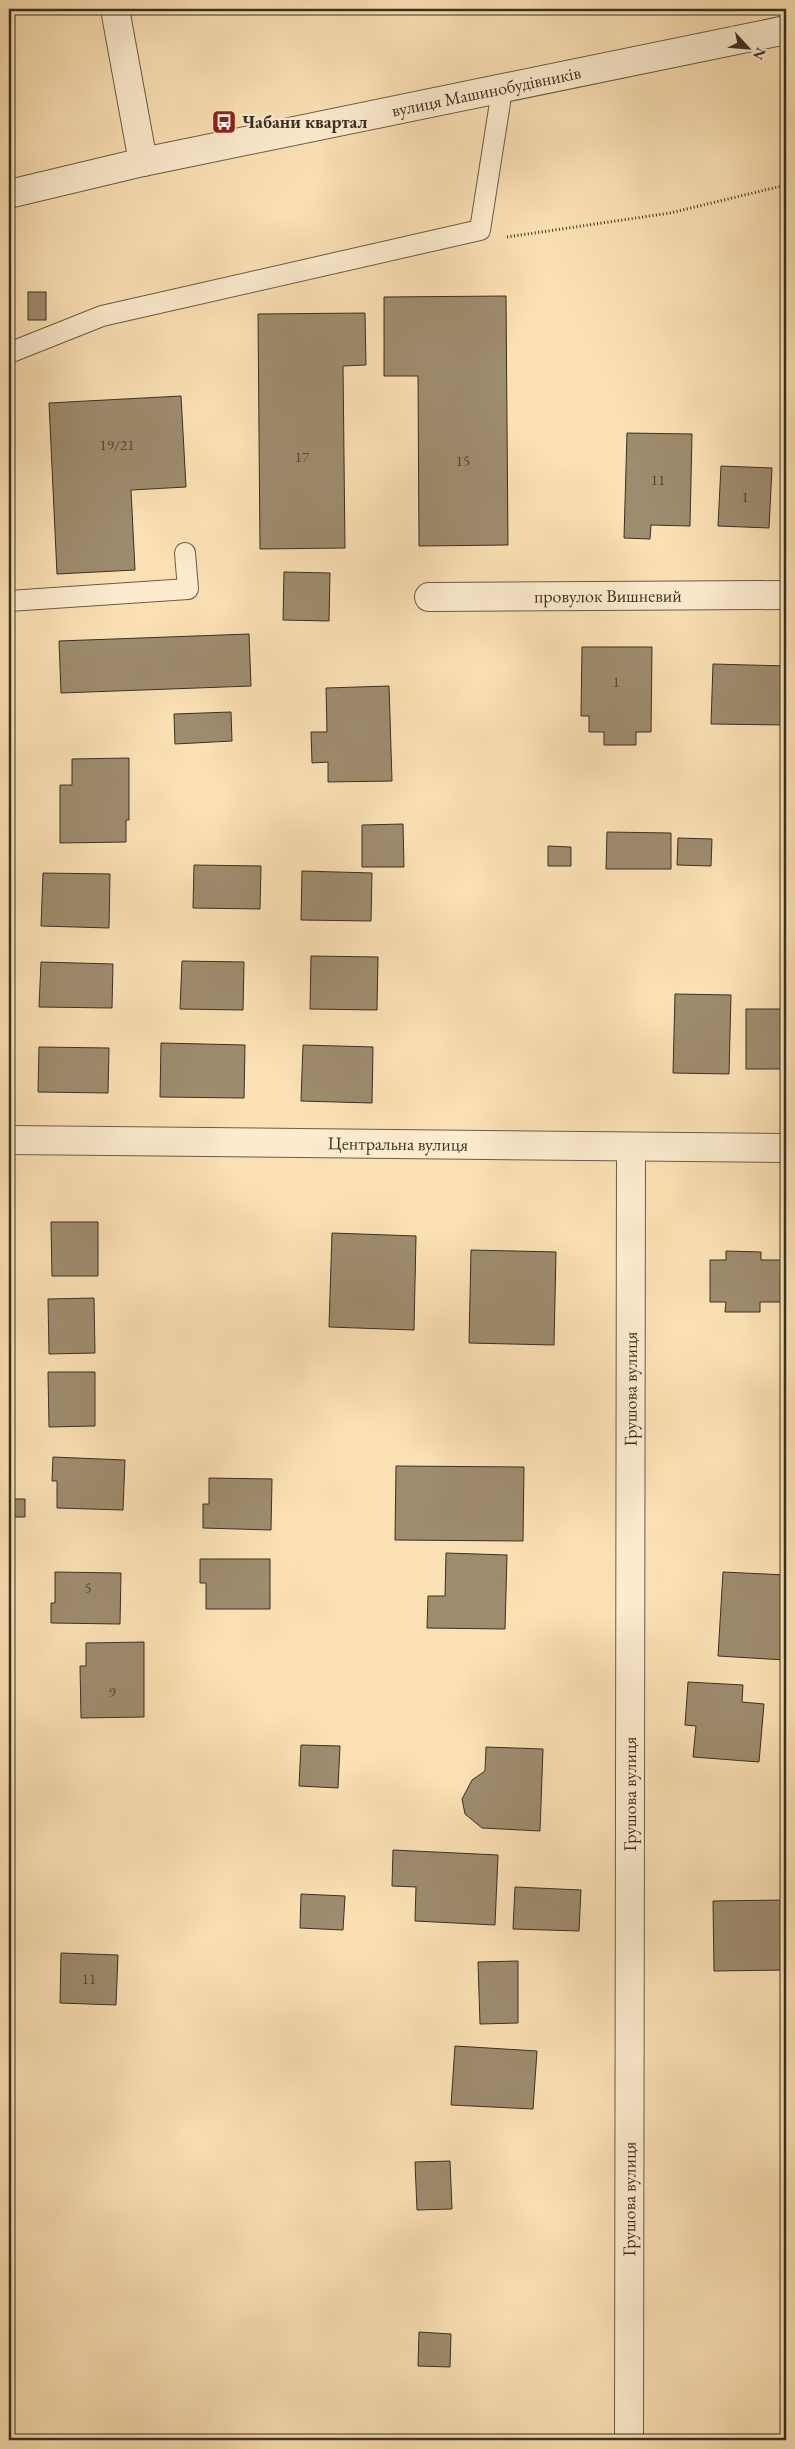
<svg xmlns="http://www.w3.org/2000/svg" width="795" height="2449" font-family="'EB Garamond',serif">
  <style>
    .building { fill: #9e8c6e; stroke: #3a3023 }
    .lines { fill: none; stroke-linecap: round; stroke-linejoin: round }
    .service-casing { stroke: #6a5c47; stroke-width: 22 }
    .minor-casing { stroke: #6a5c47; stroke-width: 30 }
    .tertiary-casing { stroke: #6a5c47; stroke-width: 30 }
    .path { stroke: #3a3023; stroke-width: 3; stroke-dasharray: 1 2.5; stroke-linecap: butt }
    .service { stroke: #fcebce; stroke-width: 20 }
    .minor { stroke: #fcebce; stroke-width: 28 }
    .tertiary { stroke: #fcebce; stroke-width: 28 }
    .labels { text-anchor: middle; stroke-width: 4.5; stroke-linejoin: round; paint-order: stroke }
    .number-label { font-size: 15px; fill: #534736 }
    .street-label { font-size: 18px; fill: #3a3023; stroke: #fcebce }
    .poi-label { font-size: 18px; font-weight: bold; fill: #3a3023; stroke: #fcebce; text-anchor: start }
  </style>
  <rect width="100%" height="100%" fill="#fae0b3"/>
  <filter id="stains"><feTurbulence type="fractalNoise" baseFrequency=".004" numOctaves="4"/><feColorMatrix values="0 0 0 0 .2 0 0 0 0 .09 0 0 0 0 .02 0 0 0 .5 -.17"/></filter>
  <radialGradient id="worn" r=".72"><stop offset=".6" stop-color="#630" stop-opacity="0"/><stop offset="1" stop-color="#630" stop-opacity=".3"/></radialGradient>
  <!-- building -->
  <g class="building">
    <rect x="28" y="292" width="18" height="28"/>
    <polygon points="506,296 508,545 419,546 418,376 384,376 384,297"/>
    <polygon points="365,313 366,365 343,366 345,548 260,549 258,314"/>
    <polygon points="181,396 186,487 131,490 135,570 57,574 49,403"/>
    <polygon points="627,433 692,434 690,526 651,525 650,539 624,538"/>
    <polygon points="721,466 772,468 769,528 718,526"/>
    <polygon points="284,572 330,573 329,621 283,620"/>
    <polygon points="249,634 251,686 61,693 59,641"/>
    <polygon points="582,647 652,647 651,732 636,732 636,745 604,745 604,732 589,732 589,716 581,716"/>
    <polygon points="713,664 786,666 786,725 711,724"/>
    <polygon points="389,686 392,781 328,782 328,762 312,763 311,732 327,732 326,688"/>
    <polygon points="231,712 232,741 175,744 174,714"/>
    <polygon points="129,758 129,820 126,820 126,842 60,843 60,785 72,785 72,759"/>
    <polygon points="403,824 404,867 362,867 362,825"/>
    <polygon points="607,832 671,833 671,869 606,869"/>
    <polygon points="678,838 712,839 711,866 677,865"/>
    <polygon points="548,846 571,847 571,866 548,866"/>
    <polygon points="194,865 261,866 260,909 193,908"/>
    <polygon points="302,871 372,873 371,921 301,920"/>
    <polygon points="43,873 110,874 109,928 41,926"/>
    <polygon points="311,956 378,957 377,1010 310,1009"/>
    <polygon points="182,961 244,962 243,1010 180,1009"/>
    <polygon points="41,962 113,964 112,1008 39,1007"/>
    <polygon points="675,994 731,995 729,1074 673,1073"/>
    <rect x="746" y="1009" width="40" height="60"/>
    <polygon points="161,1043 245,1045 244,1098 160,1097"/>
    <polygon points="303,1045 373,1047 372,1103 301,1101"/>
    <polygon points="39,1047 109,1048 108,1093 38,1092"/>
    <polygon points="51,1222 98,1222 98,1276 52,1276"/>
    <polygon points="332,1233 416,1236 414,1330 329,1327"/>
    <polygon points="471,1250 556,1252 554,1345 469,1343"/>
    <polygon points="726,1251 761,1252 761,1260 786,1260 786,1302 760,1302 760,1312 725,1312 726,1302 710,1302 710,1260 726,1260"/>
    <polygon points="94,1298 95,1353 49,1354 48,1299"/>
    <polygon points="48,1372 95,1372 95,1426 49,1427"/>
    <polygon points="53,1457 125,1460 123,1510 57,1508 57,1481 52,1481"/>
    <polygon points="396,1466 524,1467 523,1541 395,1540"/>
    <polygon points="9,1469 12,1469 12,1499 25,1499 25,1517 9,1517"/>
    <polygon points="209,1478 272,1479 271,1530 203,1528 203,1504 209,1504"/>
    <polygon points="446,1553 507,1555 505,1629 427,1628 428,1596 445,1596"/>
    <polygon points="200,1559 270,1559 270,1609 206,1609 206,1583 200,1583"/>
    <polygon points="55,1572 121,1573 120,1624 51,1623 51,1603 55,1603"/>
    <polygon points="723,1572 786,1575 785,1660 718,1656"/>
    <polygon points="144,1642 144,1717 81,1718 80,1666 86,1666 86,1643"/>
    <polygon points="688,1682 743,1685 742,1702 764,1704 759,1762 693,1757 696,1726 685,1725"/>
    <polygon points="301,1745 340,1746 338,1788 299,1786"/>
    <polygon points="486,1747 543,1749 540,1831 482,1828 465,1814 462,1799 472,1780 485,1771"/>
    <polygon points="393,1850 498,1855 495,1925 415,1921 416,1887 392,1886"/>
    <polygon points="515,1887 581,1890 579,1931 513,1929"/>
    <polygon points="301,1894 345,1896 343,1930 300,1928"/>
    <polygon points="786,1900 786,1970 714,1971 713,1901"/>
    <polygon points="61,1953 118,1955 116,2005 60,2003"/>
    <polygon points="518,1961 518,2023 480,2024 478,1962"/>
    <polygon points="455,2046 537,2051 533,2109 451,2105"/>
    <polygon points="450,2161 452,2209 417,2210 415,2162"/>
    <polygon points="419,2332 451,2334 450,2367 418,2366"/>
  </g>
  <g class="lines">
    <defs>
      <g id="service">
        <polyline points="9,353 102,316 480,230 502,90"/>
        <polyline points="9,601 188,589 185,553"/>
      </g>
      <g id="minor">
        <polyline points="115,9 143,162"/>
        <path id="s1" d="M 429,597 L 786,595"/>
        <path id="s2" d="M 9,1140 L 786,1148"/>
        <path id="s3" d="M 629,2440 L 631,1147"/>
      </g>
      <g id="tertiary">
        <path id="s4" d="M 9,194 L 143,162 L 786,30"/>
      </g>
    </defs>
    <!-- service casing -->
    <use href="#service" class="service-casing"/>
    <!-- minor casing -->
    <use href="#minor" class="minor-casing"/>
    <!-- tertiary casing -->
    <use href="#tertiary" class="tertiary-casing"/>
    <!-- path -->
    <polyline class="path" points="507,237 670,213 786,185"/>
    <!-- service -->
    <use href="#service" class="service"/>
    <!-- minor -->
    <use href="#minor" class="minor"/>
    <!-- tertiary -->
    <use href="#tertiary" class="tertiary"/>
  </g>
  <!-- icons -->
  <defs>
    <symbol id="bus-square" viewBox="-11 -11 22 22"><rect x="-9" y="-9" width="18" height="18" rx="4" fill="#8f2418" stroke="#fcebce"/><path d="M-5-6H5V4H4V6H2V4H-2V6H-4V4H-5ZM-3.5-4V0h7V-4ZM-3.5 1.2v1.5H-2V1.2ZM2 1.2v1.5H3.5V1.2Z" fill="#fff"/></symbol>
  </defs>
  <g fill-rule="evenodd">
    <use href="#bus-square" x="210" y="108" width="28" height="28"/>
  </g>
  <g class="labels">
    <!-- number labels -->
    <g class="number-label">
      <text x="117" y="450">19/21</text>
      <text x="302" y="462">17</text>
      <text x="463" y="466">15</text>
      <text x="658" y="485">11</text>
      <text x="745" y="502">1</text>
      <text x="616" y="687">1</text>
      <text x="88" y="1593">5</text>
      <text x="112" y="1697">9</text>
      <text x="89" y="1984">11</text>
    </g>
    <!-- street labels -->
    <g class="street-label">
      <text dy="6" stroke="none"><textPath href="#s4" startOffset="488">вулиця Машинобудівників</textPath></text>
      <text dy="6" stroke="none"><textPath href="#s1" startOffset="179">провулок Вишневий</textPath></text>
      <text dy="6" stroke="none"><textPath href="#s2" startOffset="389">Центральна вулиця</textPath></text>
      <text dy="6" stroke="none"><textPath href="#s3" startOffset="1051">Грушова вулиця</textPath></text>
      <text dy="6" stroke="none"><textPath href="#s3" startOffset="646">Грушова вулиця</textPath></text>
      <text dy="6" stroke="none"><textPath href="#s3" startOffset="241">Грушова вулиця</textPath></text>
    </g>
    <!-- poi labels -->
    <g class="poi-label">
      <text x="242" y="128">Чабани квартал</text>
    </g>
  </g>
  <!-- margin -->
  <rect width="795" height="2449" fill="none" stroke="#fae0b3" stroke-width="30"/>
  <rect x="10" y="10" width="775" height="2429" fill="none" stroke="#3a3023" stroke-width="2.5"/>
  <rect x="15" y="15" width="765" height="2419" fill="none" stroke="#3a3023"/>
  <!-- north arrow -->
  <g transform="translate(748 48) rotate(116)" stroke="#fcebce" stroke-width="4" paint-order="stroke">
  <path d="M0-4L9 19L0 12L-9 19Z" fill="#3a3023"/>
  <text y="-8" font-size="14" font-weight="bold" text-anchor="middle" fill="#3a3023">N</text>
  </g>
  <rect width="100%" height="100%" filter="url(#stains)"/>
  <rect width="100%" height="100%" fill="url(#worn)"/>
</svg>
